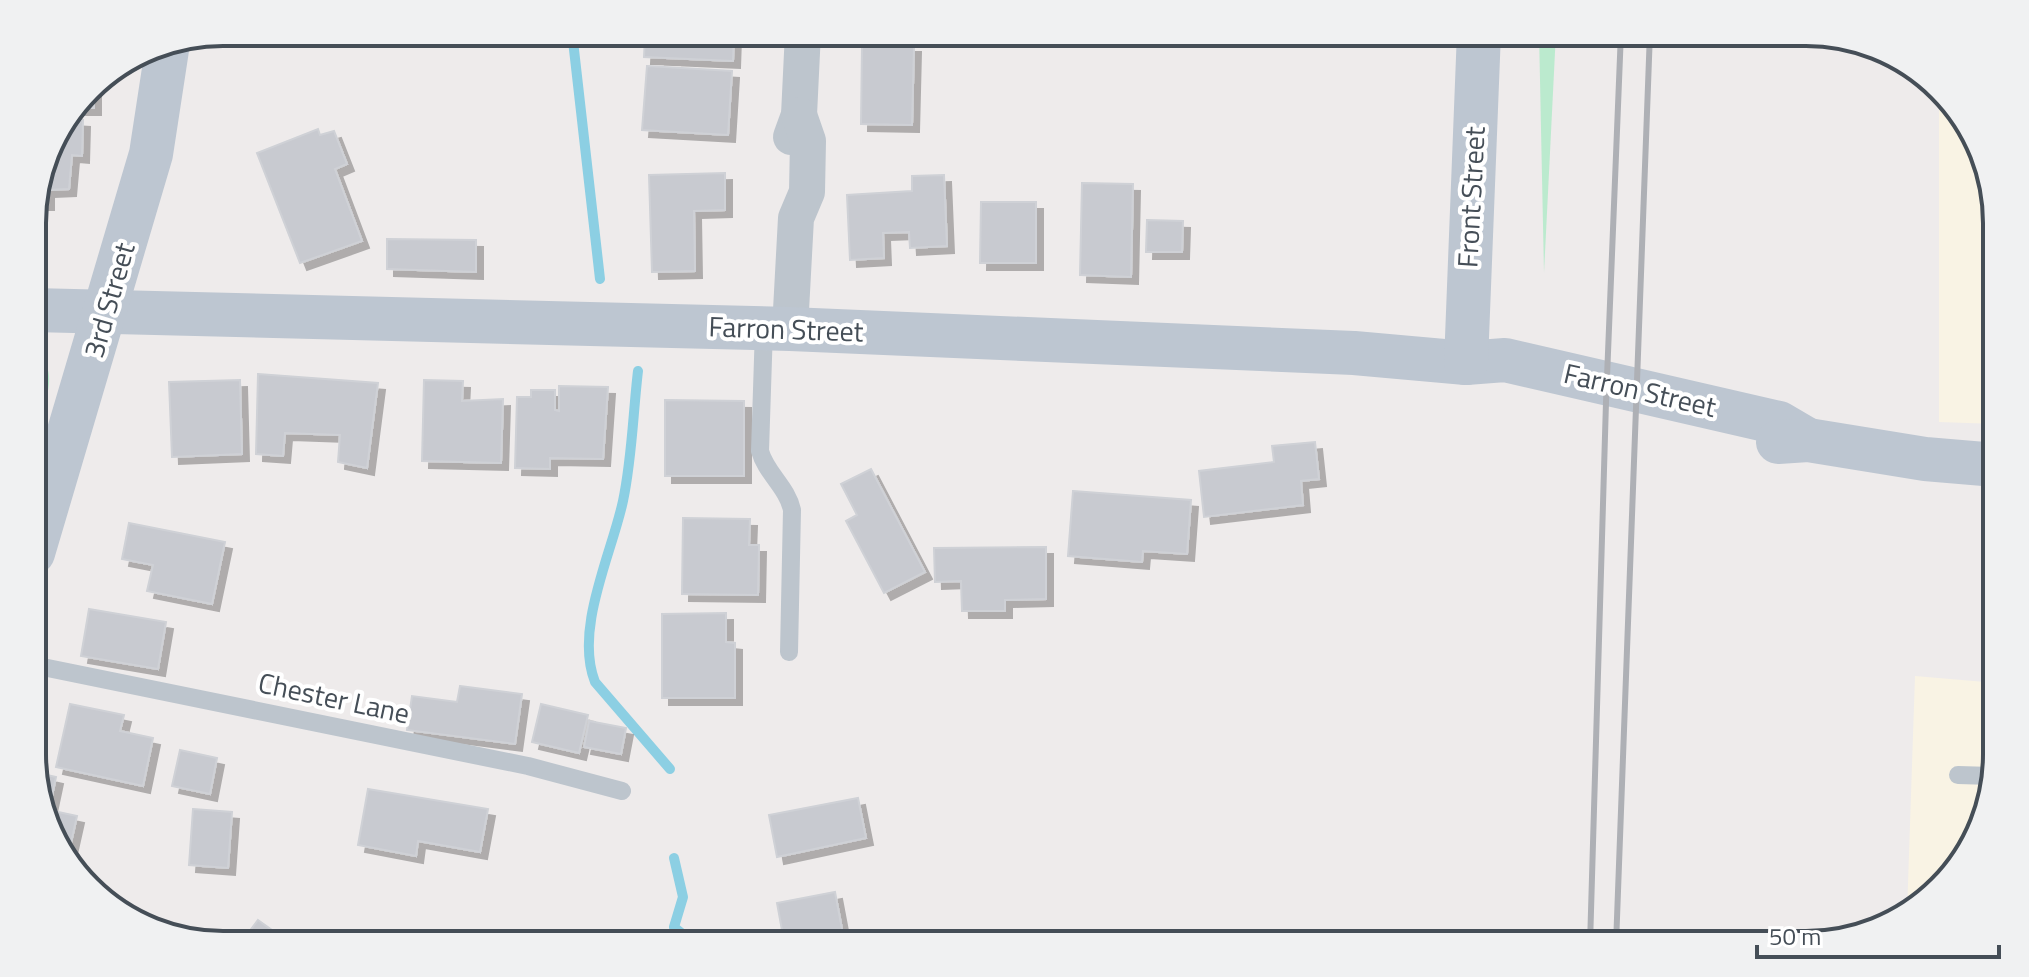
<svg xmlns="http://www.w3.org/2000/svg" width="2029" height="977" font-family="'Titillium Web',sans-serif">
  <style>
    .commercial { fill: #f9f3e4 }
    .green { fill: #bbeace }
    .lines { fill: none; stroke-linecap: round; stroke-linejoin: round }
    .stream { stroke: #8ccfe3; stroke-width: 10 }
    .building { fill: #c8cad0; stroke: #cfd1d6; stroke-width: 2; filter: url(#shadow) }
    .lane { stroke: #bdc5cd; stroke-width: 18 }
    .street { stroke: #bdc5cd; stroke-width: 36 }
    .secondary { stroke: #bdc6d1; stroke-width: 44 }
    .rail { stroke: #aeb0b5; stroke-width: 6 }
    .labels { text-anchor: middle; stroke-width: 8; stroke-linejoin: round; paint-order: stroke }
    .street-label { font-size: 28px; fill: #454e57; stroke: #fff }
    .rim { fill: none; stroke: #454e57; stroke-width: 4 }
  </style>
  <defs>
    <filter id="shadow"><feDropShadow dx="7" dy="7" stdDeviation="0" flood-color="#0004"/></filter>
  </defs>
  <rect width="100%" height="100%" fill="#eeebeb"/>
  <!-- commercial -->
  <g class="commercial">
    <polygon points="1939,92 1958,107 1995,199 1996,424 1939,422"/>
    <polygon points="1915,676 1997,683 1997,754 1977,838 1907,914"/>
  </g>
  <!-- green -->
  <g class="green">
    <polygon points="1539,32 1556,32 1544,273"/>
    <path d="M 33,350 C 64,371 43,406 33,435 Z"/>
  </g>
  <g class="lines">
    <!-- stream -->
    <g class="stream">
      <polyline points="572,32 600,279"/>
      <path d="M 638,371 C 633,413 632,459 623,501 C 612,553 574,629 595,682 L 670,769"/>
      <polyline points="674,858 683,897 674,927 696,945"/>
    </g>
  </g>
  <!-- building -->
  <g class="building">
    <polygon points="633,32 734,32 733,61 644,57 645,37 633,37"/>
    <polygon points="862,45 914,45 912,125 861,124"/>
    <polygon points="647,66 732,71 728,135 642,130"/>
    <polygon points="94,84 94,108 75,108"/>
    <polygon points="67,119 83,120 82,156 72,155 69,189 47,190 47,203 34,203 52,138"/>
    <polygon points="318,129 320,135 334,131 347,164 335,169 362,241 300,263 257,153"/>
    <polygon points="725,173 725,210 694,211 695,271 652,272 649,175"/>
    <polygon points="944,175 947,246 910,248 909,232 883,233 884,258 850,260 847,195 912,191 912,176"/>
    <polygon points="1082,183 1133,184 1131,277 1080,275"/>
    <polygon points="981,202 1036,202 1036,263 980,263"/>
    <polygon points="1147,220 1183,221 1182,252 1146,252"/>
    <polygon points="387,239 476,240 476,272 387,269"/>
    <polygon points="258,374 378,383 367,468 338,462 340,435 285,433 283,456 256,454"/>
    <polygon points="240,380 242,454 172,457 169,382"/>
    <polygon points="424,380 463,381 462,401 503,399 501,463 422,461"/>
    <polygon points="559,386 608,387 603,459 550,458 550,469 515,468 517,397 531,397 531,390 555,390 555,410 559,411"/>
    <polygon points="665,400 744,401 744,476 665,476"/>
    <polygon points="1315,442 1319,479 1301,481 1303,505 1204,517 1199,471 1274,462 1272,446"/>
    <polygon points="871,469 925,572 884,593 846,521 857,515 841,484"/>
    <polygon points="1073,491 1191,500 1187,554 1143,551 1142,562 1068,556"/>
    <polygon points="683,518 750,519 749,545 759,545 758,595 682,594"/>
    <polygon points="129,523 225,542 212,604 147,591 153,565 122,559"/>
    <polygon points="1046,547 1046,599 1005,600 1005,611 962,611 961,581 935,582 934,548"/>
    <polygon points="89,609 166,622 158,669 81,656"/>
    <polygon points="726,613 726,642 735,643 735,698 662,698 662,614"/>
    <polygon points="460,686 522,694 515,744 407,730 412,696 457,702"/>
    <polygon points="70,704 124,715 120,731 153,738 143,786 56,767"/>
    <polygon points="541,704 588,715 579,753 532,742"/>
    <polygon points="589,721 626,728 621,754 584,747"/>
    <polygon points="180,750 217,758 210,794 172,786"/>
    <polygon points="34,772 56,777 49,810 77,816 68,856 34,779"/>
    <polygon points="368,789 488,809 480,852 418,841 416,856 358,845"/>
    <polygon points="858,798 866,838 777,857 769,815"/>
    <polygon points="193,809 232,812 228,868 189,865"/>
    <polygon points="835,892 845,945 804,945 802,938 784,941 777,903"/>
    <polygon points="258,920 293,945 239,945"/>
  </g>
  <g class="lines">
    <!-- lane -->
    <g class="lane">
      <path d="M 764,328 L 760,451 C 766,473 787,487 792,510 L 789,652"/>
      <polyline points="1995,465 1996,436"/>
      <polyline points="33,665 528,766 622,791"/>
      <polyline points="1958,775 1992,776"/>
    </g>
    <!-- street -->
    <g class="street">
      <polyline points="791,137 799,115 803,32"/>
      <polyline points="790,329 796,218 807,192 808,141 799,115"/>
    </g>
    <!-- secondary -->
    <g class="secondary">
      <polyline points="33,310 790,329 1354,353 1466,363 1505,360 1779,423 1808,440"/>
      <polyline points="1466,363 1479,32"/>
      <polyline points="1778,442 1808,440 1925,459 1996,465"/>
      <polyline points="33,553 151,154 168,43"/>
    </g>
    <!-- rail -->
    <g class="rail">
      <polyline points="1590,945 1606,402 1621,32"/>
      <polyline points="1616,945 1650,32"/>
    </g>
  </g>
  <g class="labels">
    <!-- street labels -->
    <g class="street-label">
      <text transform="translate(1471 197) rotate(-87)" y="10">Front Street</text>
      <text transform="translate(109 300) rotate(-74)" y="10">3rd Street</text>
      <text transform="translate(786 329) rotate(2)" y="10">Farron Street</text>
      <text transform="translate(1640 390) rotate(13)" y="10">Farron Street</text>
      <text transform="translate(334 698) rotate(12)" y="10">Chester Lane</text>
    </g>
  </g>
  <!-- crop -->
  <path d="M0 0H2029V977H0ZM223 46H1806A177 177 0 0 1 1983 223V754A177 177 0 0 1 1806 931H223A177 177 0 0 1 46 754V223A177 177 0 0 1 223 46Z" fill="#f0f1f2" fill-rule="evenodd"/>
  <path class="rim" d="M223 46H1806A177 177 0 0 1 1983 223V754A177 177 0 0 1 1806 931H223A177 177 0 0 1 46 754V223A177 177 0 0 1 223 46Z"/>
  <!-- scale -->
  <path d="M1757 945v12h242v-12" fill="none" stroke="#454e57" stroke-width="4"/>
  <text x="1769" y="945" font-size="24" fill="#454e57" stroke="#ffffff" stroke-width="6" paint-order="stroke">50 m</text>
</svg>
